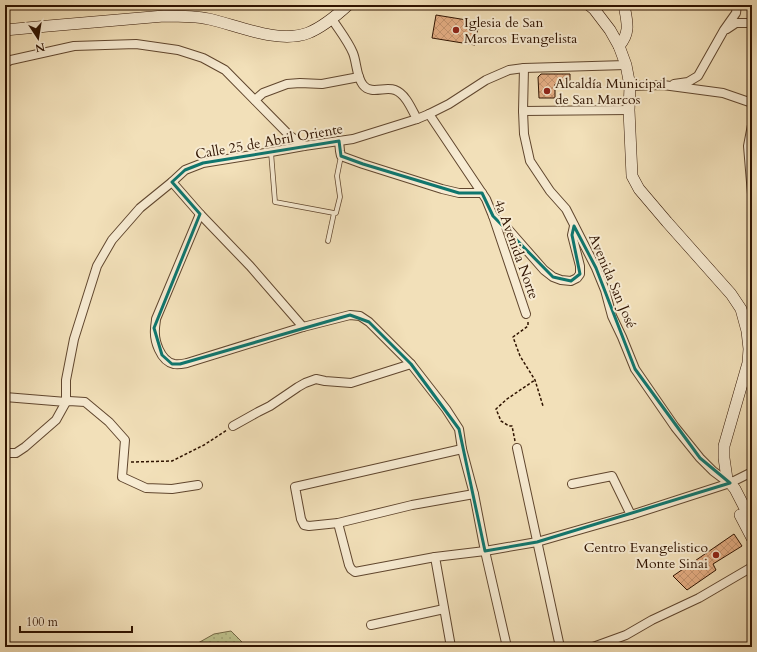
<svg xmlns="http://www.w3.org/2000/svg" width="757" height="652" font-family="Cardo,serif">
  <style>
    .grass { fill: url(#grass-dots); stroke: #766a46 }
    .building { fill: url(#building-cross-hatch); stroke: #2f1300 }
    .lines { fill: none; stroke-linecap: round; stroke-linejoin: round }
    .lane-casing { stroke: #60462e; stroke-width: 5.5 }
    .street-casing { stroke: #60462e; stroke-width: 10 }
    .secondary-casing { stroke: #2f1300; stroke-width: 12 }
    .path { stroke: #2f1300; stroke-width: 1.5; stroke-dasharray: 3 2; stroke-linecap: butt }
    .lane { stroke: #f7ebd2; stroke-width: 4 }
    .street { stroke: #f7ebd2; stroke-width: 8 }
    .secondary { stroke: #f7ebd2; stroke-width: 11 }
    .marked { fill: none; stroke: #0f766e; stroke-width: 3; stroke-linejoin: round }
    .poi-dot { fill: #8f2418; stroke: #f7ebd2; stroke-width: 1.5 }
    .labels { text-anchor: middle; stroke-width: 4; stroke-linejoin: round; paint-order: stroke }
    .poi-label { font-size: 14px; fill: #2f1300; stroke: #f7ebd2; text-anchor: start }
    .street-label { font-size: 14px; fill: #2f1300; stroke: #f7ebd2 }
  </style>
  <defs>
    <pattern id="grass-dots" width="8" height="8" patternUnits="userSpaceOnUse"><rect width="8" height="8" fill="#bec18c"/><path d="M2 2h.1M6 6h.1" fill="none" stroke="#a4a577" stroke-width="1.8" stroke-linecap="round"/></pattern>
    <pattern id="building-cross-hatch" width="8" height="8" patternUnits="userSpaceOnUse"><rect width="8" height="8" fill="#e5ae84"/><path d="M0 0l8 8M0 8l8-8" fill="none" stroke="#c59570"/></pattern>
  </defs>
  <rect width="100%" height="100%" fill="#f2e0b9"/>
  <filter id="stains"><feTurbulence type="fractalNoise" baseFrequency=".005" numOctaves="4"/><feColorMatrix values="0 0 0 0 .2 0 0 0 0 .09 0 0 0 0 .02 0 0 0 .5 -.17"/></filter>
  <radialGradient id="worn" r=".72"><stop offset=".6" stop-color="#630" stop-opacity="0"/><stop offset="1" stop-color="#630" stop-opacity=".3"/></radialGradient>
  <!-- grass -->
  <polygon class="grass" points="231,631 247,647 188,647 198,643 214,634"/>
  <!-- building -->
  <g class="building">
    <polygon points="436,15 479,22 475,45 432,38"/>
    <polygon points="541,74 570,74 570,83 555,84 555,98 539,98 538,77"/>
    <polygon points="734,534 742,546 713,564 716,570 687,590 673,576"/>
  </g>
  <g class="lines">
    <defs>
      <g id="lane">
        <polyline points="271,152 275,202 334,213"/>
        <polyline points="328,241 334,213 336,213 340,197 337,176 341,156"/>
      </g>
      <g id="street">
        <path d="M 332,19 C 339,30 348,41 353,53 C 357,63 356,76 363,85 C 371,95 385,86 395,90 C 406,94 412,110 417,119"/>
        <polyline points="727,29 736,23 752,23"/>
        <polyline points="5,63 11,60 74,46 136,44 178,50 203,58 225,70 289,135 304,146"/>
        <polyline points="524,68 523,111 524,134 530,161 550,191 566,209 596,268 605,290 612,316 622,337 635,369 675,427 700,458 713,471 729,483"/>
        <polyline points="674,84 688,82 698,76 724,30 736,13 737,5"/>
        <polyline points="630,86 663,85 723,93 752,103"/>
        <polyline points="255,100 263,93 287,84 300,83 322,84 359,77"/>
        <polyline points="523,111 629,110"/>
        <polyline points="429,114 486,199 493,216 526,314"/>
        <polyline points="752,125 748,146 752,194"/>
        <polyline points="339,141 340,151 341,156 363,164 442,189 459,193 482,193"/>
        <polyline points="172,182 200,214 250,266 303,327"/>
        <path d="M 200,214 L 156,319 C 156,322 155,325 155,329 C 154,340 160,361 174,364 C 178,365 182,364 187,363 L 303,327 L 350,315 L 360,316 L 369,322 L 411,364 L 446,409 L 459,429 L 462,449 L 474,494 L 485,551 L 507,647"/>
        <polyline points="493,216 508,229 544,270 553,277 561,280 571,281 577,278 580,274 580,266 572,235 574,226"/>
        <polyline points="5,397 66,402 69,401 85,402 109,422 125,440 122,477 146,488 172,489 198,485"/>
        <polyline points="233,426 258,412 270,406 298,387 305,383 316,379 325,381 351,383 411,364"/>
        <polyline points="517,448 560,647"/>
        <polyline points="462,449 295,487 301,519 304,525 309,526 338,523 412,505 474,494"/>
        <polyline points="5,453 16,453 25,447 56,420 66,402 66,380 74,339 97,266 112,240 140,208 172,182 185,170 203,163 271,152 304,146 353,139 417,119 429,114 449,104 486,80 509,70 524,68 626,65"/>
        <polyline points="572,484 612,476 631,515"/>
        <polyline points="338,523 349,565 351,569 355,572 435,557 485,551 537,542 631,515 730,483 752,472"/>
        <polyline points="435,557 451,647"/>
        <polyline points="371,625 444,609"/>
        <polyline points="593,647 626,635 652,620 699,598 752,567"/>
      </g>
      <g id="secondary">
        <polyline points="589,5 594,9 610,30 619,46 626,65 630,86 629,110 632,176 639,189 667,222 731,294 741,309 747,331 749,349 748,363 724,446 724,458 727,479 735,489 752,522"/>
        <path d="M 5,30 L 48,26 L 164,16 C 179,16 195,16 209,19 C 239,26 279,44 308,33 C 323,27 336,16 348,5"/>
        <path d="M 619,46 C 631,32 627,22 624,5"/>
        <polyline points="740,515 752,538"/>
      </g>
    </defs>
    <!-- lane casing -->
    <use href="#lane" class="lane-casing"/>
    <!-- street casing -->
    <use href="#street" class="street-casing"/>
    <!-- secondary casing -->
    <use href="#secondary" class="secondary-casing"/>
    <!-- path -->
    <g class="path">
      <polyline points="528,322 528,326 513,337 520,356 535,380 543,406"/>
      <polyline points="515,441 512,426 509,426 501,421 496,409 507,399 535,380"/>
      <polyline points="131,462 172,461 204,445 227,430"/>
    </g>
    <!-- lane -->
    <use href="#lane" class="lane"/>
    <!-- street -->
    <use href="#street" class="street"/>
    <!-- secondary -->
    <use href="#secondary" class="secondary"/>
  </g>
  <!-- marked area -->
  <path class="marked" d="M 339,141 L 341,156 L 363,164 L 459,193 L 482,193 L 493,216 L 553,277 L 571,281 L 580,274 L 572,235 L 574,226 L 596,268 L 635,369 L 700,458 L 730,483 L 537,542 L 485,551 L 459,429 L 411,364 L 369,322 L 350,315 L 180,364 L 172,364 L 162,355 L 154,328 L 200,214 L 172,182 L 185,170 L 203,163 Z"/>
  <!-- markers -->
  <g class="poi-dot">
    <circle cx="456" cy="30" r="4"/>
    <circle cx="547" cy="91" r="4"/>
    <circle cx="716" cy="555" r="4"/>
  </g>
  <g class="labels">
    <!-- poi labels -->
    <g class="poi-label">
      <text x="464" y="27">Iglesia de San<tspan x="464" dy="16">Marcos Evangelista</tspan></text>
      <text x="555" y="88">Alcaldía Municipal<tspan x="555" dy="16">de San Marcos</tspan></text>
      <text x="708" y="552" text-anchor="end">Centro Evangelistico<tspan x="708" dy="16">Monte Sinai</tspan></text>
    </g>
    <!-- street labels -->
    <g class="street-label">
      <text transform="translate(269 141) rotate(-10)" y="5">Calle 25 de Abril Oriente</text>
      <text transform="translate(517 249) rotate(70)" y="5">4a Avenida Norte</text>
      <text transform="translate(613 281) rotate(67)" y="5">Avenida San José</text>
    </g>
  </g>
  <!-- margin -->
  <rect width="757" height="652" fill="none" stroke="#f2e0b9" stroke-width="20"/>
  <rect x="6" y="6" width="745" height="640" fill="none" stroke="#2f1300" stroke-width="2"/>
  <rect x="10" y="10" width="737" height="632" fill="none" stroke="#2f1300"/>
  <!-- north arrow -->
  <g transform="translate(38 38) rotate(168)" stroke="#f7ebd2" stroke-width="3" paint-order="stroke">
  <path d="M0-3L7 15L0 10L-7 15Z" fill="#2f1300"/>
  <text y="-6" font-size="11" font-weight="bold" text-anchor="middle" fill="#2f1300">N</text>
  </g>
  <!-- scale -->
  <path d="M20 626v6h112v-6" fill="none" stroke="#2f1300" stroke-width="2"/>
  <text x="26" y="626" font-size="12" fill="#2f1300" stroke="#f7ebd2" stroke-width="3" paint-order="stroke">100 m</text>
  <rect width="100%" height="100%" filter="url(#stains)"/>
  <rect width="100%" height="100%" fill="url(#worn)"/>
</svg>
